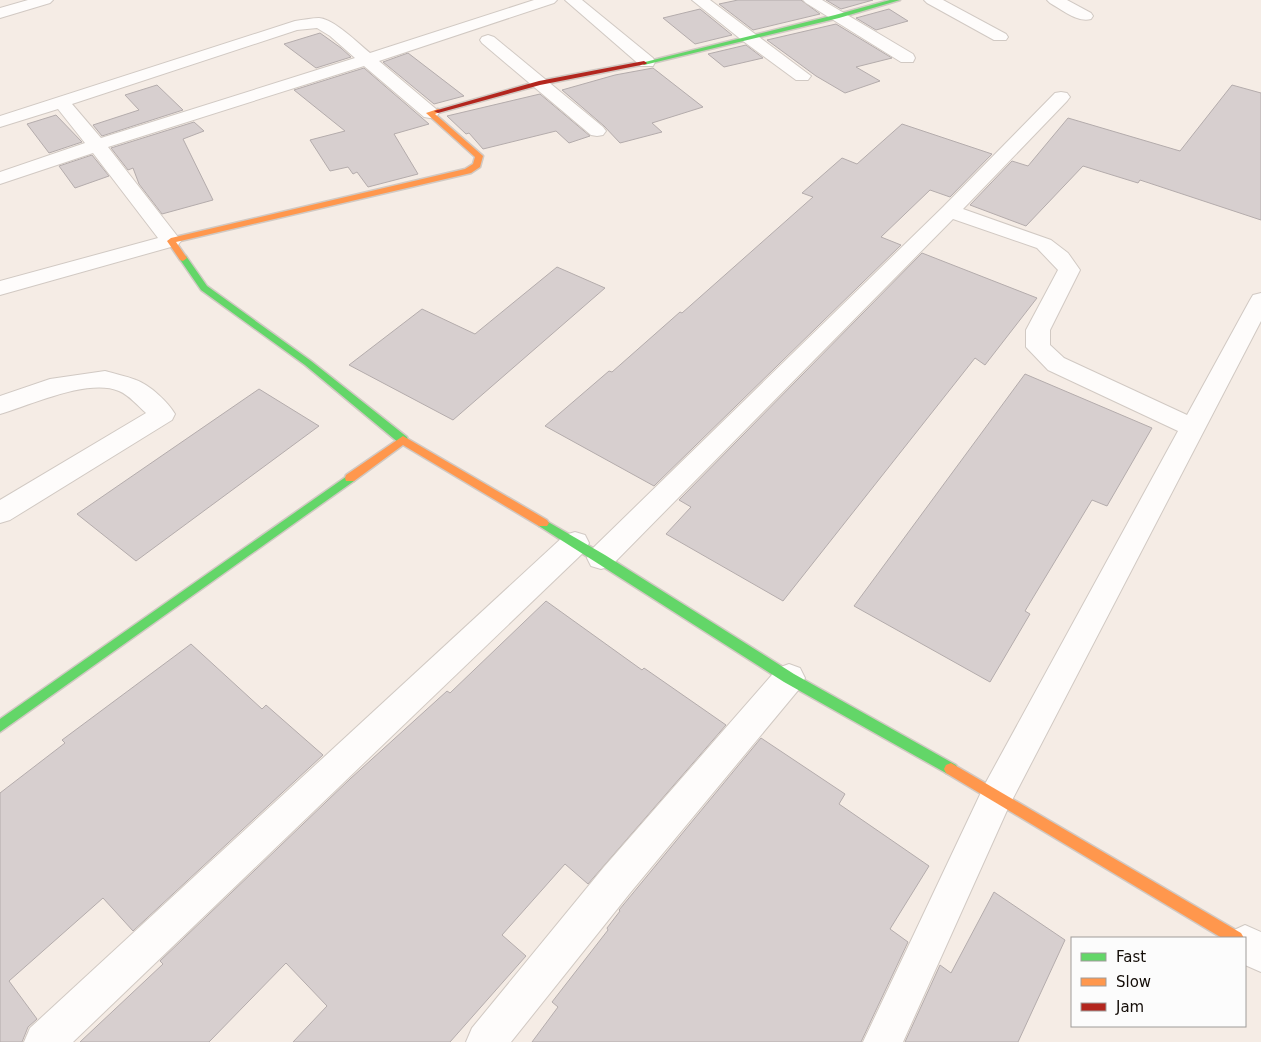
<svg xmlns="http://www.w3.org/2000/svg" width="1261" height="1042" font-family="'DejaVu Sans',sans-serif">
  <style>
    .building { fill: #d7cfcf; stroke: #b4acac }
    .lines { fill: none; stroke-linecap: round; stroke-linejoin: round }
    .street-casing { stroke: #d1c9c3; stroke-width: 2 }
    .fast-casing { stroke: #d1c9c3; stroke-width: 3 }
    .slow-casing { stroke: #d1c9c3; stroke-width: 3 }
    .jam-casing { stroke: #d1c9c3; stroke-width: 3 }
    .street { fill: #fefcfb; fill-rule: evenodd }
    .fast { fill: #63d668; fill-rule: evenodd }
    .slow { fill: #ff974d; fill-rule: evenodd }
    .jam { fill: #b3261e; fill-rule: evenodd }
  </style>
  <rect width="100%" height="100%" fill="#f5ece5"/>
  <!-- building -->
  <g class="building">
    <polygon points="738,0 801,0 820,14 753,30 719,4"/>
    <polygon points="826,0 873,0 841,9"/>
    <polygon points="700,9 732,35 695,44 663,18"/>
    <polygon points="889,9 908,21 876,30 856,18"/>
    <polygon points="836,24 892,58 856,67 880,81 845,93 816,76 767,40"/>
    <polygon points="320,33 341,48 351,57 316,68 284,44"/>
    <polygon points="746,45 763,58 724,67 708,54"/>
    <polygon points="408,53 421,63 464,96 434,104 383,62"/>
    <polygon points="364,68 429,124 394,134 418,174 368,187 357,172 353,174 348,167 330,171 310,140 345,131 294,90"/>
    <polygon points="653,68 703,107 652,123 662,132 620,143 604,126 562,90 615,75"/>
    <polygon points="157,85 183,110 102,136 93,125 139,110 125,95"/>
    <polygon points="1232,85 1261,93 1261,220 1140,180 1138,183 1083,166 1026,226 970,205 1012,161 1028,166 1068,118 1180,151"/>
    <polygon points="540,94 590,136 569,143 556,131 483,149 469,133 466,134 447,116"/>
    <polygon points="56,115 82,142 49,153 27,124"/>
    <polygon points="194,122 204,131 183,139 213,200 162,214 139,184 133,168 128,170 111,148"/>
    <polygon points="902,124 992,154 950,197 930,190 881,237 901,245 654,486 545,426 609,371 612,372 680,312 682,313 813,197 802,193 842,158 857,164"/>
    <polygon points="92,155 109,176 75,188 59,166"/>
    <polygon points="922,253 1037,298 985,365 975,358 783,601 666,534 691,507 679,500"/>
    <polygon points="557,267 605,288 453,420 349,365 422,309 475,334"/>
    <polygon points="1025,374 1152,428 1107,506 1092,500 1025,611 1030,614 990,682 854,606"/>
    <polygon points="259,389 319,426 136,561 77,514"/>
    <polygon points="546,601 642,670 644,668 726,725 588,884 565,864 502,935 526,956 450,1042 293,1042 327,1006 286,963 209,1042 80,1042 163,964 160,961 350,779 447,691 450,693"/>
    <polygon points="191,644 262,709 266,705 323,755 133,931 103,898 9,981 37,1019 28,1027 22,1042 0,1042 0,793 65,743 62,740"/>
    <polygon points="761,738 845,794 839,804 929,866 890,929 908,942 861,1042 532,1042 558,1007 552,1002 608,930 607,928 620,911 619,910"/>
    <polygon points="994,892 1065,940 1018,1042 905,1042 940,965 951,973"/>
  </g>
  <g class="lines">
    <defs>
      <g id="street">
        <polygon points="28,0 53,0 50,3 0,18 0,8"/>
        <path d="M 534,0 L 557,0 L 554,3 L 379,61 L 436,109 L 439,113 L 436,117 L 430,118 L 424,117 L 364,66 L 108,147 L 178,237 L 181,241 L 178,245 L 0,295 L 0,281 L 158,238 L 93,153 L 0,184 L 0,172 L 85,143 L 58,109 L 0,127 L 0,116 L 295,21 C 303,20 312,18 319,18 C 334,19 358,43 370,53 ZM 317,28 L 330,36 L 355,58 L 101,138 L 72,104 L 297,30 Z"/>
        <polygon points="565,0 582,0 653,58 655,62 653,66 641,66"/>
        <polygon points="692,0 710,0 811,76 808,80 796,80 743,41"/>
        <polygon points="803,0 822,0 913,54 915,58 913,62 901,62 806,3"/>
        <polygon points="924,0 943,0 1006,34 1008,37 1006,40 994,40 927,3"/>
        <path d="M 1047,0 L 1067,0 L 1091,13 L 1093,16 L 1091,19 C 1077,23 1061,9 1050,3 Z"/>
        <polygon points="488,35 494,37 603,127 606,131 603,135 597,136 591,135 482,43 480,40 482,37"/>
        <polygon points="1061,92 1067,93 1070,97 1067,101 963,209 1051,240 1068,253 1080,270 1050,330 1050,345 1064,358 1187,415 1250,300 1253,295 1261,293 1261,321 1009,806 903,1042 863,1042 985,784 1178,431 1048,370 1026,347 1026,330 1058,270 1037,248 953,219 611,566 601,569 591,566 587,558 591,550 943,207 1055,93"/>
        <path d="M 105,371 C 115,374 126,376 136,380 C 150,385 168,402 175,414 L 172,420 L 10,520 L 0,523 L 0,500 L 146,413 C 138,406 129,395 119,391 C 88,378 31,405 0,414 L 0,396 L 50,379 Z"/>
        <polygon points="575,532 585,535 589,543 585,551 73,1042 24,1042 30,1028 565,535"/>
        <polygon points="789,664 800,668 805,678 800,688 630,893 511,1042 466,1042 472,1028 604,867 778,668"/>
        <polygon points="1245,925 1261,932 1261,972 1245,965 1245,938 1229,938 1232,931"/>
      </g>
      <g id="fast">
        <polygon points="890,0 900,0 839,18 644,65 641,63 835,15"/>
        <polygon points="183,255 186,256 207,286 311,361 407,437 408,440 407,443 399,443 305,365 201,290 179,258"/>
        <polygon points="350,474 354,475 355,478 354,481 0,732 0,719"/>
        <polygon points="543,519 605,555 794,674 956,765 958,769 956,773 951,775 946,773 784,682 539,526 537,523 539,520"/>
      </g>
      <g id="slow">
        <polygon points="438,109 442,111 435,114 483,156 480,167 471,173 176,242 187,258 183,261 180,260 167,241 171,238 465,169 473,164 475,157 426,113"/>
        <polygon points="403,436 547,520 549,523 547,526 539,526 403,445 354,481 346,481 345,478 346,475"/>
        <polygon points="951,763 1241,933 1244,938 1222,938 946,773 944,769 946,765"/>
      </g>
      <polygon id="jam" points="644,61 647,63 646,64 540,85 438,113 434,111 539,81"/>
    </defs>
    <!-- street casing -->
    <use href="#street" class="street-casing"/>
    <!-- fast casing -->
    <use href="#fast" class="fast-casing"/>
    <!-- slow casing -->
    <use href="#slow" class="slow-casing"/>
    <!-- jam casing -->
    <use href="#jam" class="jam-casing"/>
    <!-- street -->
    <use href="#street" class="street"/>
    <!-- fast -->
    <use href="#fast" class="fast"/>
    <!-- slow -->
    <use href="#slow" class="slow"/>
    <!-- jam -->
    <use href="#jam" class="jam"/>
  </g>
  <!-- legend -->
  <rect x="1071" y="937" width="175" height="90" fill="#fcfcfc" stroke="#9f9c9a"/>
  <rect x="1081" y="953" width="25" height="8" fill="#63d668" stroke="#9f9c9a"/>
  <text x="1116" y="962" font-size="15" fill="#140d08">Fast</text>
  <rect x="1081" y="978" width="25" height="8" fill="#ff974d" stroke="#9f9c9a"/>
  <text x="1116" y="987" font-size="15" fill="#140d08">Slow</text>
  <rect x="1081" y="1003" width="25" height="8" fill="#b3261e" stroke="#9f9c9a"/>
  <text x="1116" y="1012" font-size="15" fill="#140d08">Jam</text>
</svg>
